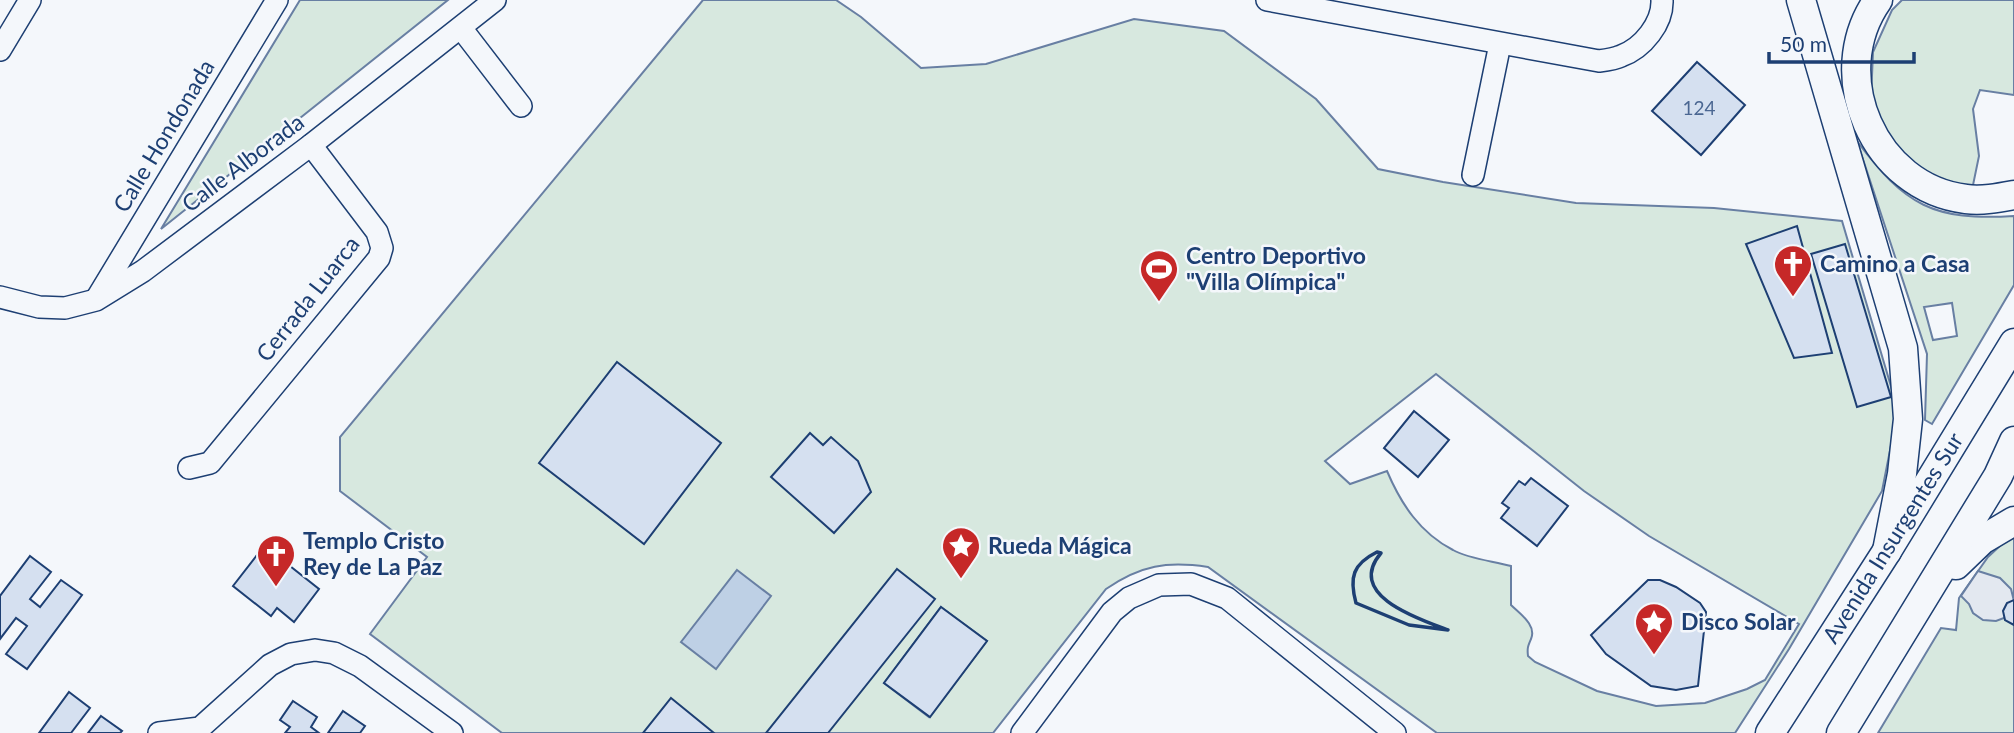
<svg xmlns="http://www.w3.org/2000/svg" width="2014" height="733" font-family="Lato,sans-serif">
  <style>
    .green { fill: #d7e8df; stroke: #687fa3; stroke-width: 2; fill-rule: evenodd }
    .parking { fill: #e3e8f0; stroke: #687fa3; stroke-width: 2 }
    .water { fill: #bed0e5; stroke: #687fa3; stroke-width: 2 }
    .building { fill: #d5e0f0; stroke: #1d3f73; stroke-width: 2 }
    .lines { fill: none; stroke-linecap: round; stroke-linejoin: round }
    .minor-casing { stroke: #1d3f73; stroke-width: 24 }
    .major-casing { stroke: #1d3f73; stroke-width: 31 }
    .minor { stroke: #f4f7fb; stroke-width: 21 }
    .major { stroke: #f4f7fb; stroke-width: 28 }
    .wall { stroke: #1d3f73; stroke-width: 3.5 }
    .labels { text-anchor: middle; stroke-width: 5; stroke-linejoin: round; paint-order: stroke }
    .number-label { font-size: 19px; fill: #4b6792 }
    .street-label { font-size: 23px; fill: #1d3f73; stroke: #f4f7fb }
    .poi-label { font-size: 23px; font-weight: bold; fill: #1d3f73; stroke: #f4f7fb; text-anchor: start }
  </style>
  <rect width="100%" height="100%" fill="#f4f7fb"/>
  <!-- green -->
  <g class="green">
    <polygon points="300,0 448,0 161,229"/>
    <path d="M 703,0 L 836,0 L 861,17 L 921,68 L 986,64 L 1134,19 L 1224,31 L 1316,99 L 1378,169 L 1443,182 L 1576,203 L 1714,208 L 1842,221 L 1898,410 L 1882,491 L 1789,649 L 1735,733 L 1437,733 L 1208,567 C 1167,561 1141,565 1106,589 L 993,733 L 502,733 L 370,634 L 427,557 L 340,491 L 340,437 ZM 1436,374 L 1584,491 L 1649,536 L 1799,624 L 1765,680 L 1747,689 L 1705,703 L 1656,706 L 1597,691 L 1535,662 L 1528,656 C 1527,648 1528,646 1531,639 C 1537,625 1520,614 1511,605 L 1511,566 C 1493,561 1469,559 1453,550 C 1420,533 1401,504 1387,471 L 1350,484 L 1325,461 ZM 941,607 L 987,641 L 929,717 L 884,683 Z"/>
    <polygon points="1902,0 2014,0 2014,95 1980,90 1973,109 1979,156 1972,190 1915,169 1885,134 1871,99 1873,52 1892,10"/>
    <path d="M 1857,141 C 1905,206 1934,221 2014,216 L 2014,285 L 1932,424 L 1925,420 L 1927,354 ZM 1952,303 L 1957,336 L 1933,340 L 1924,307 Z"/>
    <polygon points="2014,533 2014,733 1878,733 1941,628 1956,630 1959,598 1988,557"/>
  </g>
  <!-- parking -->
  <polygon class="parking" points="1978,571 2000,578 2011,589 2014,601 2004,618 1996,621 1983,620 1973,613 1969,604 1961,596"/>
  <!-- water -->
  <polygon class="water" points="737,570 771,596 716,669 681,642"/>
  <!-- building -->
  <g class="building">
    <polygon points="1697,62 1745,105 1701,155 1652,111"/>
    <polygon points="1797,226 1832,353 1794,358 1746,244"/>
    <polygon points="1845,244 1891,397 1857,407 1811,254"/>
    <polygon points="617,362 721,443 644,544 539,463"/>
    <polygon points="1414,411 1449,440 1418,477 1384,448"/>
    <polygon points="810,433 823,445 831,437 858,461 871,492 834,533 771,477"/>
    <polygon points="1531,478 1568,506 1537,546 1501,518 1509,508 1502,503 1519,481 1525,485"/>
    <polygon points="257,555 276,555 319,589 294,622 277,608 271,616 233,586"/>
    <polygon points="30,556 51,572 30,599 40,607 61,580 82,595 27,669 6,654 27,626 16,618 0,639 0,596"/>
    <polygon points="897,569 935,599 828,733 766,733"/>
    <polygon points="1648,580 1660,580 1676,587 1700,603 1706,612 1698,686 1676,690 1651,686 1606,654 1591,635"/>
    <polygon points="2014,600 2014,625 2005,620 2003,611 2007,603"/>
    <polygon points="941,607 987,641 930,717 884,683"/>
    <polygon points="69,692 90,708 71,733 39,733"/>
    <polygon points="671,698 714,733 643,733"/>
    <polygon points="293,701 317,717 311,727 319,733 285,733 290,727 280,720"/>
    <polygon points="343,711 365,726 360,733 328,733"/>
    <polygon points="101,716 122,731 120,733 88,733"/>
  </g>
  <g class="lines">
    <defs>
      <g id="minor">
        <path d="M 1267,0 L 1599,61 C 1607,60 1615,59 1621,56 C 1643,48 1663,23 1662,0"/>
        <polyline points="461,28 521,106"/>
        <polyline points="0,50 30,0"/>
        <polyline points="1473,175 1500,44"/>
        <polyline points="0,297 39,307 65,308 96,300 143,271 311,145 495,0"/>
        <polyline points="97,298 277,0"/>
        <polyline points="189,468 210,463 379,258 382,248 377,232 311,145"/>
        <polyline points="159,733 200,728 270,665 291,654 315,650 334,653 360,666 452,733"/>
        <polyline points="1022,733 1112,612 1129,598 1159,585 1191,584 1227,598 1395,733"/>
      </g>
      <g id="major">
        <polyline points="1801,0 1903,348 1908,419 1902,474 1887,551"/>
        <path d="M 1878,0 C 1825,75 1874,188 1966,199 C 1982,201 1998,198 2014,195"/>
        <polyline points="1956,565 1982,540 2014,521"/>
        <polyline points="1770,733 1887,551 2014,343"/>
        <polyline points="1841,733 1998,476 2014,441"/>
      </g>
    </defs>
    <!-- minor casing -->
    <use href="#minor" class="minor-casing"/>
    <!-- major casing -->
    <use href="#major" class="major-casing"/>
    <!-- minor -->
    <use href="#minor" class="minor"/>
    <!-- major -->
    <use href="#major" class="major"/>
    <!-- wall -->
    <path class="wall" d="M 1377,552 L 1381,553 C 1345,595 1418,619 1448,630 L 1409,625 L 1356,603 C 1349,577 1353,564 1377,552 Z"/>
  </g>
  <!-- icons -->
  <defs>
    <symbol id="church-pin" viewBox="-11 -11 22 30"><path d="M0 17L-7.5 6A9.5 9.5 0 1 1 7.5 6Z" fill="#c62828" stroke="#f4f7fb"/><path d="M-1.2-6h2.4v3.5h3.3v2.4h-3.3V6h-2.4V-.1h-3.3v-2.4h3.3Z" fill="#fff"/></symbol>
    <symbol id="stadium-pin" viewBox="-11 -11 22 30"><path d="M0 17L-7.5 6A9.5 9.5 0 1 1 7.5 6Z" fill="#c62828" stroke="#f4f7fb"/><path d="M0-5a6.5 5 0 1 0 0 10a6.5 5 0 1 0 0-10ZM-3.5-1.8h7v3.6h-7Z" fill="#fff"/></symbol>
    <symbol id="sight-pin" viewBox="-11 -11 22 30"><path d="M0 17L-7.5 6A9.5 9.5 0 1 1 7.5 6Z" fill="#c62828" stroke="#f4f7fb"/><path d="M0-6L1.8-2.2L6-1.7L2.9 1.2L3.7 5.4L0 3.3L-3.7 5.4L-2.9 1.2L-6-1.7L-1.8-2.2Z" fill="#fff"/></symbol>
  </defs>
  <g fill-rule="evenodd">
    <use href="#church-pin" x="1771" y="242" width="44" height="60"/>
    <use href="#stadium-pin" x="1137" y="247" width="44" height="60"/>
    <use href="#sight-pin" x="939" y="524" width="44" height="60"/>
    <use href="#church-pin" x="254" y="532" width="44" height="60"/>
    <use href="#sight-pin" x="1632" y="600" width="44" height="60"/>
  </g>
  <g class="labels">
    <!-- number labels -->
    <g class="number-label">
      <text x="1699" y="115">124</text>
    </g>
    <!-- street labels -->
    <g class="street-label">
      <text transform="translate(164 136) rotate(-59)" y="8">Calle Hondonada</text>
      <text transform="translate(243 163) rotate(-37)" y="8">Calle Alborada</text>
      <text transform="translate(308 299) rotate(-52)" y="8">Cerrada Luarca</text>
      <text transform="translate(1893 538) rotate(-58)" y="8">Avenida Insurgentes Sur</text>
    </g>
    <!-- poi labels -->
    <g class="poi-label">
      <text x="1186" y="264">Centro Deportivo<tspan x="1186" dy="26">"Villa Olímpica"</tspan></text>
      <text x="1820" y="272">Camino a Casa</text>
      <text x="303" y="549">Templo Cristo<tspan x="303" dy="26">Rey de La Paz</tspan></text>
      <text x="988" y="554">Rueda Mágica</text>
      <text x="1681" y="630">Disco Solar</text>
    </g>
  </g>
  <!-- scale -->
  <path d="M1769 52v10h145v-10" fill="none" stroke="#1d3f73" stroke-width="3.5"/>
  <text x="1780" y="52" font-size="21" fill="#1d3f73" stroke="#f4f7fb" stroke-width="5" paint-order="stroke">50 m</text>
</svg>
